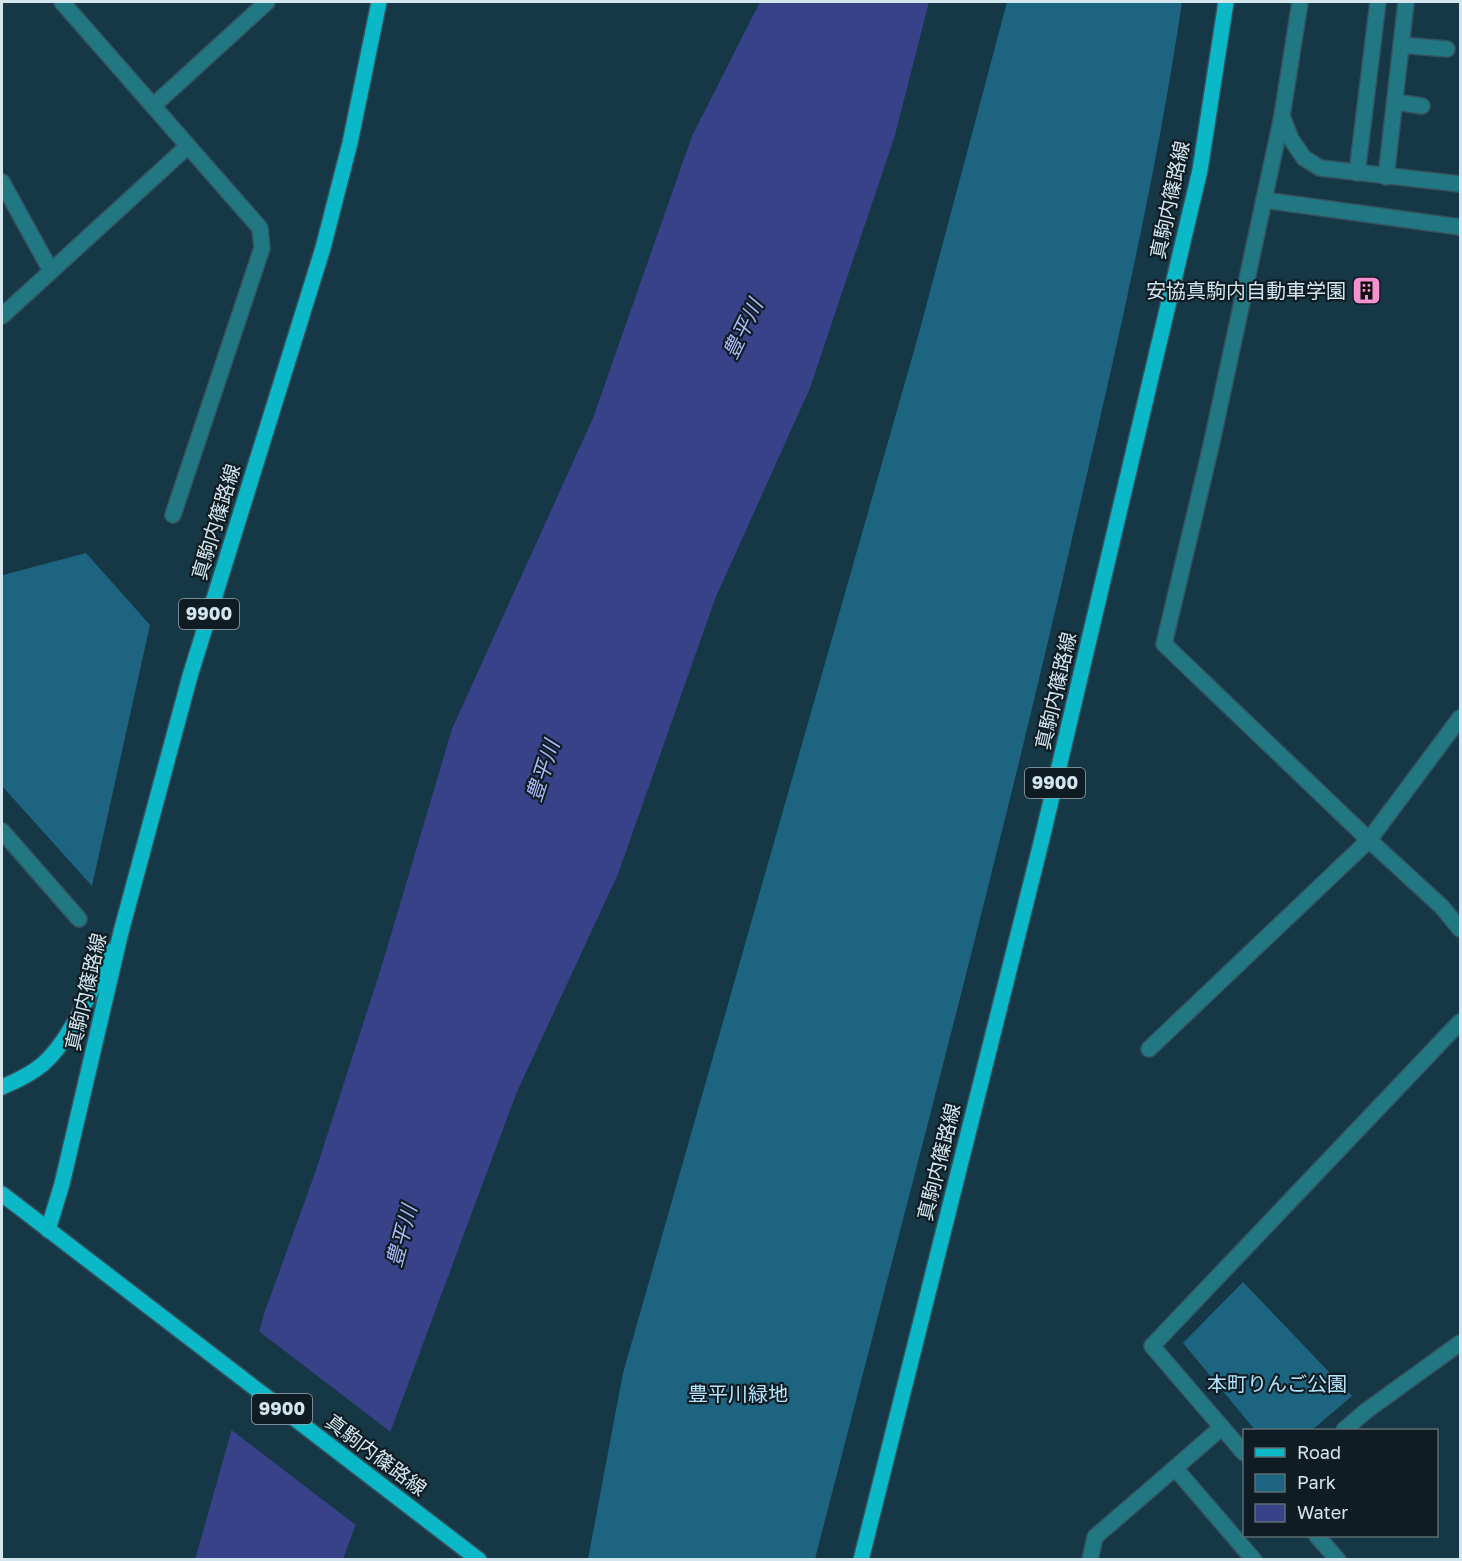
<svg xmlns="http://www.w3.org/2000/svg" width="1462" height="1561" font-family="'Golos Text','Noto Sans JP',sans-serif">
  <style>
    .green { fill: #1d6480 }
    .water { fill: #384289 }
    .pier { fill: #163745 }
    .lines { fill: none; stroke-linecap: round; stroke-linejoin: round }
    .minor-casing { stroke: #345360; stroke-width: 18 }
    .major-casing { stroke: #345360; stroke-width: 18 }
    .minor { stroke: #227882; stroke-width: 15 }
    .major { stroke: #0ab8c7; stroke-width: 15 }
    .labels { text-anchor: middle; stroke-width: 4.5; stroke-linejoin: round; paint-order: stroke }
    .shield { fill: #0f1c23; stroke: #98a9b1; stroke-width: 1.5 }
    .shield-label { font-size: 18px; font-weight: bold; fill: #d3e6ee }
    .street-label { font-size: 20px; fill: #d3e6ee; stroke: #0f1c23 }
    .poi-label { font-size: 20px; fill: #d3e6ee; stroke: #0f1c23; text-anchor: end }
    .park-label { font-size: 20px; fill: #b4e4fb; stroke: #0f1c23 }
    .water-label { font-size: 21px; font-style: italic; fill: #adbbf8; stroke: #0f1c23 }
  </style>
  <rect width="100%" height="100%" fill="#163745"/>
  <!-- green -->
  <g class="green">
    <path d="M 1007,2 L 1182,2 C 1156,179 1115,355 1074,530 C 995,875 903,1217 815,1559 L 588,1559 L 623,1373 L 919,333 Z"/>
    <polygon points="86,553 150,625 92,886 2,786 2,573 3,575"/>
    <polygon points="1243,1282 1352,1396 1312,1430 1255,1430 1183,1343"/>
  </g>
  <!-- water -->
  <polygon class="water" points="760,2 929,2 895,135 810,388 715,599 618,874 516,1094 343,1559 195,1560 265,1311 315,1173 382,965 452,729 593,418 692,136"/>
  <!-- pier -->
  <polygon class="pier" points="256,1329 392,1433 357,1526 229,1428"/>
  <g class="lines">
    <defs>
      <g id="minor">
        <polyline points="62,2 260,228 262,248 173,515"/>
        <polyline points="1300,2 1282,116 1291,139 1304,158 1320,168 1460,184"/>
        <polyline points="1401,45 1447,49"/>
        <polyline points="1395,102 1422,106"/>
        <polyline points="153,106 267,2"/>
        <polyline points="1282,116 1264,200 1460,227"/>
        <polyline points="1357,173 1378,2"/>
        <polyline points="1386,177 1406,2"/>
        <polyline points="2,182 51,271"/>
        <polyline points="1264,200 1211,446 1164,644 1369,840 1442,907 1460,929"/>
        <polyline points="2,316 188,146"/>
        <polyline points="2,831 79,919"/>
        <polyline points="1149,1049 1369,840 1460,718"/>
        <polyline points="1222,1427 1175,1468 1254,1560"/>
        <polyline points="1344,1430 1366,1411 1460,1343"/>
        <polyline points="1244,1453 1152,1346 1460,1022"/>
        <polyline points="1317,1536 1338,1560"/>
        <polyline points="1090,1560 1095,1537 1175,1468"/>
      </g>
      <g id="major">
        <path d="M 2,1087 C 17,1081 30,1075 43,1064 C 71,1040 93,985 111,951"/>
        <polyline points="2,1194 479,1560"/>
        <polyline points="48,1230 62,1184 121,932 190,676 323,248 350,143 379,2"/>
        <polyline points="861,1560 1041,843 1200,170 1226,2"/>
      </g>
    </defs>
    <!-- minor casing -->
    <use href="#minor" class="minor-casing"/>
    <!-- major casing -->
    <use href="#major" class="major-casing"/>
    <!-- minor -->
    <use href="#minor" class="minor"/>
    <!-- major -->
    <use href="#major" class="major"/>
  </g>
  <!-- icons -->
  <defs>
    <symbol id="building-square" viewBox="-11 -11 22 22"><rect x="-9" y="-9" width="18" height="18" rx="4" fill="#f690cf" stroke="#0f1c23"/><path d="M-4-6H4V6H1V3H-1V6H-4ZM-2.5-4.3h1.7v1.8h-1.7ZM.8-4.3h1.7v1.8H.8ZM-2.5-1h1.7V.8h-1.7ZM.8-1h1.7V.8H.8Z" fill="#111"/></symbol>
  </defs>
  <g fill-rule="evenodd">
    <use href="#building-square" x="1350" y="274" width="33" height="33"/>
  </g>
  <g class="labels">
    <!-- shield labels -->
    <g class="shield">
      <rect x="179" y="599" width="60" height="30" rx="4.5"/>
      <rect x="1025" y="768" width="60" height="30" rx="4.5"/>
      <rect x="252" y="1394" width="60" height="30" rx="4.5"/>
    </g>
    <g class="shield-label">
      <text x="209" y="620">9900</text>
      <text x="1055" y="789">9900</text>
      <text x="282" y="1415">9900</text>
    </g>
    <!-- street labels -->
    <g class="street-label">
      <text transform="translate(1170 200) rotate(-78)" y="7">真駒内篠路線</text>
      <text transform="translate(216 522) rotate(-73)" y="7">真駒内篠路線</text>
      <text transform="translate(1056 691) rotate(-77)" y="7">真駒内篠路線</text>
      <text transform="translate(86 992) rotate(-77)" y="7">真駒内篠路線</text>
      <text transform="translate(939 1162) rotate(-76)" y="7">真駒内篠路線</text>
      <text transform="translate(376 1455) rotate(37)" y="7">真駒内篠路線</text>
    </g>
    <!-- poi labels -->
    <g class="poi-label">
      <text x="1346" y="298">安協真駒内自動車学園</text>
    </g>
    <!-- park labels -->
    <g class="park-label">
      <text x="1277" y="1391">本町りんご公園</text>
      <text x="738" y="1401">豊平川緑地</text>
    </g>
    <!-- water labels -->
    <g class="water-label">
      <text transform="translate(743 329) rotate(-64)" y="7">豊平川</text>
      <text transform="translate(543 771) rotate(-72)" y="7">豊平川</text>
      <text transform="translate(402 1236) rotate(-75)" y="7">豊平川</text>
    </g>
  </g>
  <!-- border -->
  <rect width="1462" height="1561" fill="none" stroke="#d3e6ee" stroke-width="6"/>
  <!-- legend -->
  <rect x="1243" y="1429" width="195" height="108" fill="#0f1c23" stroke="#5d6d74" stroke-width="1.5"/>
  <rect x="1255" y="1448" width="30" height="9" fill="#0ab8c7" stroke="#5d6d74" stroke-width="1.5"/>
  <text x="1297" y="1459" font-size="18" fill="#d3e6ee">Road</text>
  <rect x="1255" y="1474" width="30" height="18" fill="#1d6480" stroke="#5d6d74" stroke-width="1.5"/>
  <text x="1297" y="1489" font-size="18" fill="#d3e6ee">Park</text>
  <rect x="1255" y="1504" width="30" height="18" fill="#384289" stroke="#5d6d74" stroke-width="1.5"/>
  <text x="1297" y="1519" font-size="18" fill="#d3e6ee">Water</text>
</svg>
